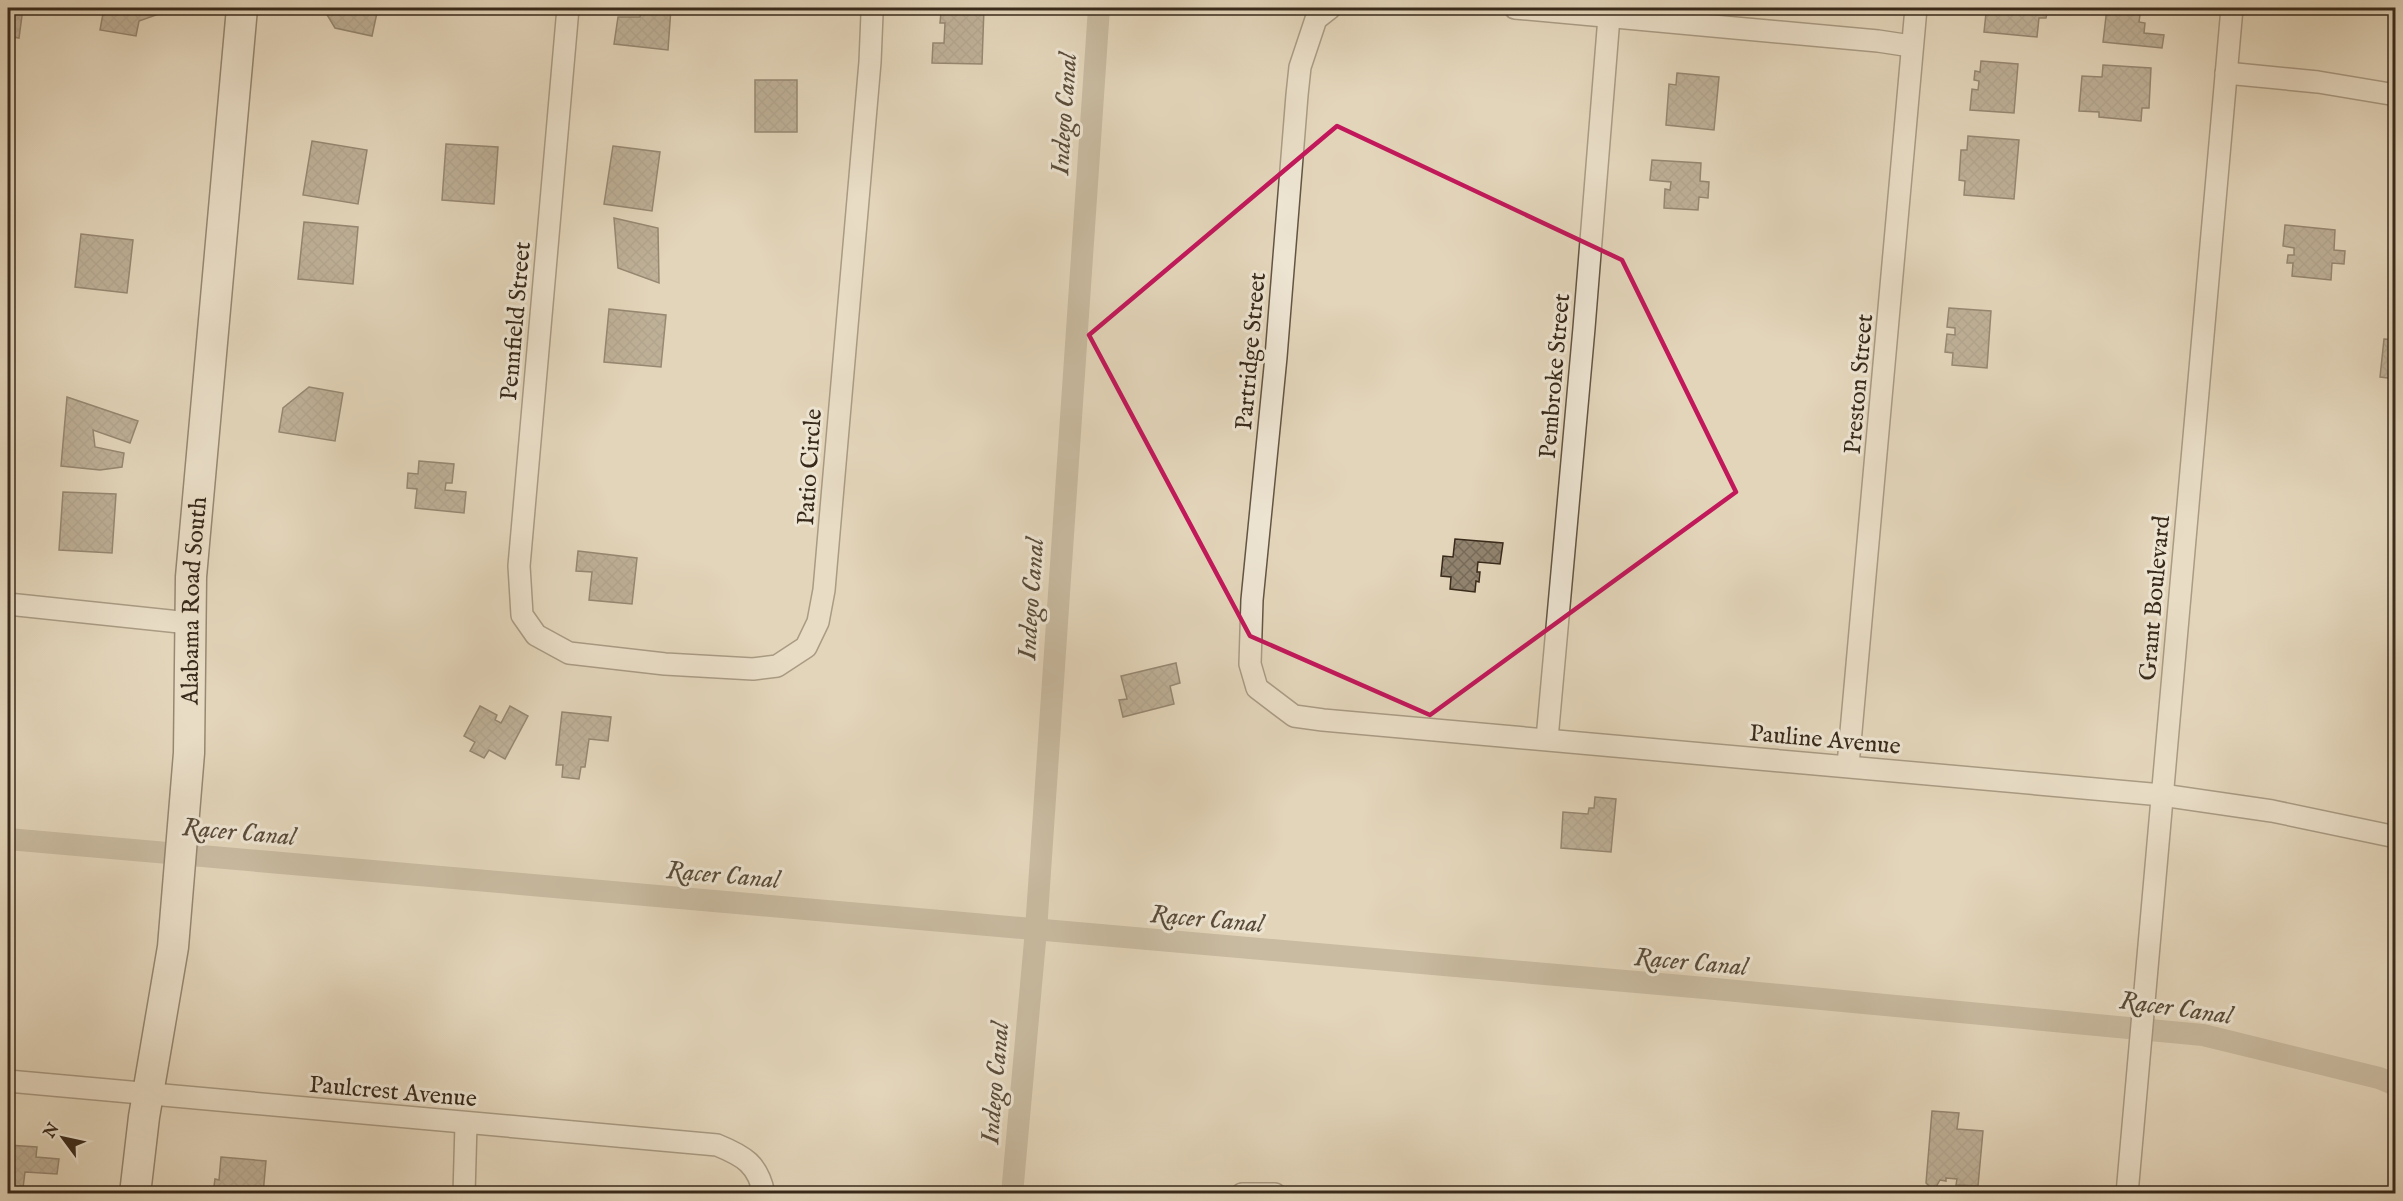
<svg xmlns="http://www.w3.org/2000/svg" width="2403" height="1201" font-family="'IM FELL English',serif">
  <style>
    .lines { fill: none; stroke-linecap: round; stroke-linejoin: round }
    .canal { stroke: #a99b84; stroke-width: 22 }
    .building { fill: url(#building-cross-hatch); stroke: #382a1b; stroke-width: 1.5 }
    .street-casing { stroke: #635543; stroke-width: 24 }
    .secondary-casing { stroke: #382a1b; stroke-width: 33 }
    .street { stroke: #ede4d2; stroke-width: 21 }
    .secondary { stroke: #ede4d2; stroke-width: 30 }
    .marked { fill: none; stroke: #c2185b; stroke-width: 4.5; stroke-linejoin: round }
    .labels { text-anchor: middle; stroke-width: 6; stroke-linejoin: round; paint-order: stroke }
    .street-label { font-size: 24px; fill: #382a1b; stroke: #ede4d2 }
    .water-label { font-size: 26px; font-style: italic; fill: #5a4c3a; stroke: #ede4d2 }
  </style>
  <defs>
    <pattern id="building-cross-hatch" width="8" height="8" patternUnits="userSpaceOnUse" patternTransform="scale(1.5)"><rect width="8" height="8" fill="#91836e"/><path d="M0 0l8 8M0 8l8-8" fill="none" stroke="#776b5a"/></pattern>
  </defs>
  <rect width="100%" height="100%" fill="#e3d5ba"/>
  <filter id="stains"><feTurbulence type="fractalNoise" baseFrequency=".00333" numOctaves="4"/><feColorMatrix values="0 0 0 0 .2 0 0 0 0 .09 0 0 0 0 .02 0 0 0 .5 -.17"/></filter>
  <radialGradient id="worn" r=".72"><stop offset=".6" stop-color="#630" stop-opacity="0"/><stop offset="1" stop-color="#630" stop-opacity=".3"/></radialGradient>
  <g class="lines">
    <!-- canal -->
    <g class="canal">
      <polyline points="8,839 1705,988 2203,1035 2379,1078 2396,1085"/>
      <polyline points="1012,1194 1036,930 1099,8"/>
    </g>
  </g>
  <!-- building -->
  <g class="building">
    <polygon points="8,8 23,8 19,38 8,36"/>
    <polygon points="104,8 161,8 159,14 139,21 136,36 100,30"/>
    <polygon points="323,8 378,8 372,36 335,28"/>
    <polygon points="641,8 671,8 668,50 614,44 618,17 640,17"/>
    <polygon points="944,8 984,8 982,64 932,63 933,43 944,43 945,23 940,23 941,12 946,12"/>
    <polygon points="1994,8 2048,8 2046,18 2039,18 2037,37 1984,32 1986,13 1994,14"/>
    <polygon points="2107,8 2141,8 2139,22 2145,23 2144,33 2164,35 2162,48 2103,42"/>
    <polygon points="1981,61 2018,64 2014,113 1970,110 1972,89 1978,90 1979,81 1974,80 1975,71 1980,72"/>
    <polygon points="2103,65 2151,68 2149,108 2142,108 2141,121 2099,117 2099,112 2079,111 2082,76 2102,77"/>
    <polygon points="1677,73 1719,77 1714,130 1666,125 1669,84 1676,85"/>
    <rect x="755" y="80" width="42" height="52"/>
    <polygon points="1968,136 2019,140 2014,199 1964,195 1965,181 1959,180 1961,150 1967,150"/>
    <polygon points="312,141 367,150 358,204 303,195"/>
    <polygon points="446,144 498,147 494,204 442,200"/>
    <polygon points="613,146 660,152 652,211 604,204"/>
    <polygon points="1652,160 1701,163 1700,181 1709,182 1708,198 1699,197 1698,210 1664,208 1665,189 1670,190 1671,182 1650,180"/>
    <polygon points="614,218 658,228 659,283 618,268"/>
    <polygon points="304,222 358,227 353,284 298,279"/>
    <polygon points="2285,225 2335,230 2334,250 2345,251 2344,264 2332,263 2331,280 2292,276 2293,263 2287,263 2288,255 2294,255 2294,248 2283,246"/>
    <polygon points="81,234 133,240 127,293 75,287"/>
    <polygon points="1949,308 1991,311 1987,368 1952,365 1953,353 1945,352 1947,334 1955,335 1955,328 1947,327"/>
    <polygon points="609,309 666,315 661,367 604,362"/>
    <polygon points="2384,339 2396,340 2396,379 2380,377"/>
    <polygon points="309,387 343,393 335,441 279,432 283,408"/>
    <polygon points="67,397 138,421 130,443 93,430 95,447 124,453 122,467 100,470 61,466"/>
    <polygon points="419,461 454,464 452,483 446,483 445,490 466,492 464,513 415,508 417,489 407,488 408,473 418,474"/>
    <polygon points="63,492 116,494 112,553 59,550"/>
    <polygon points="1455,539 1503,543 1500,564 1478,562 1477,572 1480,572 1479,582 1476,581 1475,592 1450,589 1451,577 1441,576 1443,556 1453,557"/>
    <polygon points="578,551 637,558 632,604 589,600 592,572 576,571"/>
    <polygon points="1176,663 1180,683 1170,686 1174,704 1123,717 1119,700 1127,699 1121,676"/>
    <polygon points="480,706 497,715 495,720 501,723 510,706 528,716 505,759 489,750 484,758 470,751 475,742 464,736"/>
    <polygon points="562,712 611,717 608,741 589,739 585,767 581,767 579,779 562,777 563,765 556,765"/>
    <polygon points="1595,797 1616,799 1611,852 1561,848 1563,812 1588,814 1589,808 1594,808"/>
    <polygon points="1932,1111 1959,1113 1957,1129 1983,1131 1978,1186 1956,1185 1957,1179 1946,1178 1946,1181 1940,1180 1936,1187 1930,1187 1926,1183"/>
    <polygon points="8,1145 37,1147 36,1157 59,1159 57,1174 25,1172 23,1188 56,1191 56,1194 8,1194"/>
    <polygon points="221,1157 266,1161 263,1194 213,1194 215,1179 219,1180"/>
  </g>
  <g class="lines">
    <defs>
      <g id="street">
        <polyline points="568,8 519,566 522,615 536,635 569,653 665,664 753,669 777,666 806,647 818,622 824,590 870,62 872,14 870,8"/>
        <polyline points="1330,8 1316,19 1300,67 1297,95 1276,357 1252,600 1250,664 1257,688 1294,716 1323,720 2162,795 2272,811 2396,837"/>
        <polyline points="1515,8 1878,41 1911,46"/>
        <polyline points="2226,73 2318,82 2396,95"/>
        <polyline points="8,604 189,623"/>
        <polyline points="1547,739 1584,328 1609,17"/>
        <polyline points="1848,765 1916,8"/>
        <path d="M 8,1081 L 717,1145 C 744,1156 758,1164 764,1194"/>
        <polyline points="464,1194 466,1124"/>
        <polyline points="1242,1194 1275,1194"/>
        <polyline points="2127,1194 2232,8"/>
      </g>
      <g id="secondary">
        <path id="s1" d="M 135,1194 L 144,1117 L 173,947 L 189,753 L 191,577 L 242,8"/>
      </g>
    </defs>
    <!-- street casing -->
    <use href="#street" class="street-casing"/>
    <!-- secondary casing -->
    <use href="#secondary" class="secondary-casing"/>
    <!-- street -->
    <use href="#street" class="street"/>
    <!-- secondary -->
    <use href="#secondary" class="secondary"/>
  </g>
  <!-- marked area -->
  <path d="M0 0H2403V1201H0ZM 1337,126 L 1622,260 L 1736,492 L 1430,715 L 1250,636 L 1089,335 Z" fill="#e3d5ba" fill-opacity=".55" fill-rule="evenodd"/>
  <path class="marked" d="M 1337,126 L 1622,260 L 1736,492 L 1430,715 L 1250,636 L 1089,335 Z"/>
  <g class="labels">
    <!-- street labels -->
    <g class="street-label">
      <text transform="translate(515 321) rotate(-85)" y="8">Pennfield Street</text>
      <text transform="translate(1250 351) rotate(-85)" y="8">Partridge Street</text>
      <text transform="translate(1554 376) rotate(-85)" y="8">Pembroke Street</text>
      <text transform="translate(1858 384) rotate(-85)" y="8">Preston Street</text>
      <text transform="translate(809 467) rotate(-86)" y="8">Patio Circle</text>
      <text transform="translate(2154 598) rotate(-85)" y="8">Grant Boulevard</text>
      <text dy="8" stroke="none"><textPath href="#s1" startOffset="597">Alabama Road South</textPath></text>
      <text transform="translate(1825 739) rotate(5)" y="8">Pauline Avenue</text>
      <text transform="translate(393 1091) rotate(5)" y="8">Paulcrest Avenue</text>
    </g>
    <!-- water labels -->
    <g class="water-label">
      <text transform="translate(1063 114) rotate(-86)" y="9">Indego Canal</text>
      <text transform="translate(1030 599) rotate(-86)" y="9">Indego Canal</text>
      <text transform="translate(239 831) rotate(5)" y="9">Racer Canal</text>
      <text transform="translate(723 874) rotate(5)" y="9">Racer Canal</text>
      <text transform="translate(1207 918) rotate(5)" y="9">Racer Canal</text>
      <text transform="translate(1691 961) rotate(5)" y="9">Racer Canal</text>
      <text transform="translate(2176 1007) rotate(8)" y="9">Racer Canal</text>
      <text transform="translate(994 1083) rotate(-85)" y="9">Indego Canal</text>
    </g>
  </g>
  <!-- margin -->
  <rect width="2403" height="1201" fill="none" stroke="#e3d5ba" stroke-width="30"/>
  <rect x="9" y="9" width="2385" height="1183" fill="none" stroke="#382a1b" stroke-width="3"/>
  <rect x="15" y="15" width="2373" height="1171" fill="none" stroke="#382a1b" stroke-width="1.5"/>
  <!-- north arrow -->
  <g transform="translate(63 1138) rotate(303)" stroke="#ede4d2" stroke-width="4.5" paint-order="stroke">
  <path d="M0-4.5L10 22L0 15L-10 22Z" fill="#382a1b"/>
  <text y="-9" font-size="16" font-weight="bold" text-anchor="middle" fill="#382a1b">N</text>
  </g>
  <rect width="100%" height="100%" filter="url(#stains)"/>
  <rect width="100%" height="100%" fill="url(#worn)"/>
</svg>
